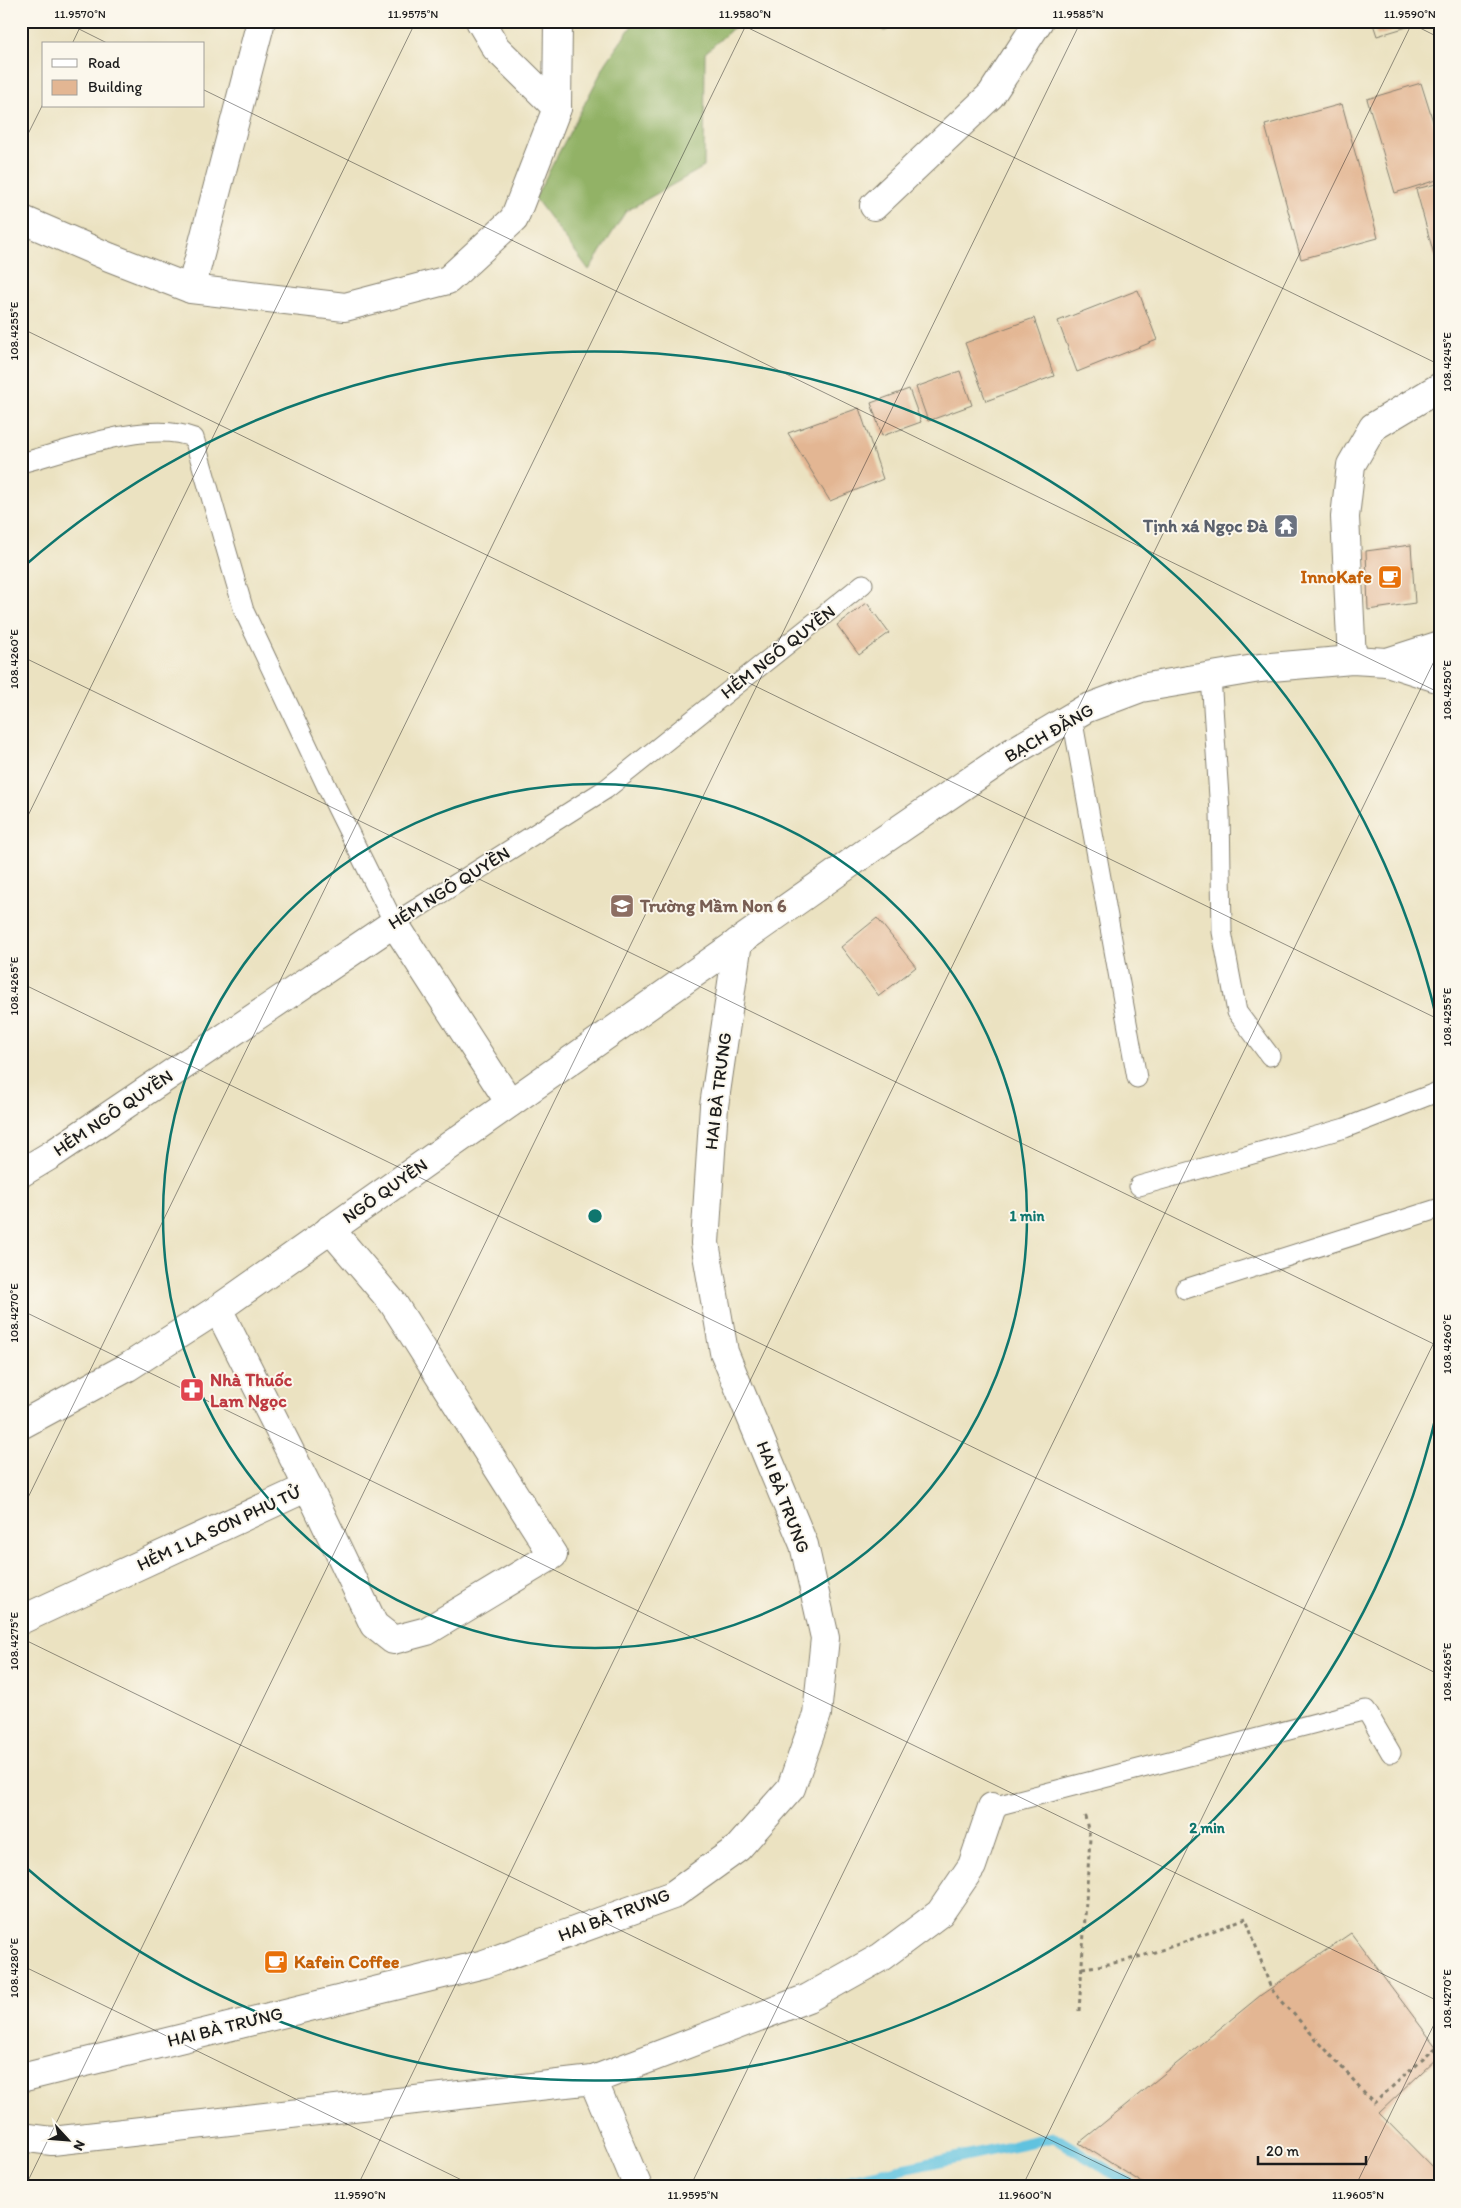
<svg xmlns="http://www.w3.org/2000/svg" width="1461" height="2208" font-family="Itim,sans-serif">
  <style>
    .forest { fill: #92b266; stroke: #576741 }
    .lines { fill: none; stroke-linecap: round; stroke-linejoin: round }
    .stream { stroke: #60c2df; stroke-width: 11 }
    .building { fill: #e3b693 }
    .service-casing { stroke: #847f6e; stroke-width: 21 }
    .minor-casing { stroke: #847f6e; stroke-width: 30 }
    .tertiary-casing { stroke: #847f6e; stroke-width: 30 }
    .path { stroke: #847f6e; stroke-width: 3; stroke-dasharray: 4 4; stroke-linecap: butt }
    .service { stroke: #fff; stroke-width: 19 }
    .minor { stroke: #fff; stroke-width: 28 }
    .tertiary { stroke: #fff; stroke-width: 28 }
    .ticks { fill: none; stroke: #1c1c1c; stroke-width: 1; stroke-opacity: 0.45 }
    .ring { fill: none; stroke: #0f766e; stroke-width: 2.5 }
    .labels { text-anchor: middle; stroke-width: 4; stroke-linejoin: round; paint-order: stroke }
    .worship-label { font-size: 18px; font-weight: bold; fill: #5b616d; stroke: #fbf7ec; text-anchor: end }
    .food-label { font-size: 18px; font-weight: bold; fill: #c56008; stroke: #fbf7ec; text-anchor: end }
    .street-label { font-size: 18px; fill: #1c1c1c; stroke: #fbf7ec }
    .education-label { font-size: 18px; font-weight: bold; fill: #785e54; stroke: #fbf7ec; text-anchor: start }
    .health-label { font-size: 18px; font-weight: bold; fill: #be3a42; stroke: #fbf7ec; text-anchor: start }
    .centre { fill: #0f766e; stroke: #fbf7ec; stroke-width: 2.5 }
    .ring-label { font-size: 15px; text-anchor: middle; font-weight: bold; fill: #0f766e; stroke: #fbf7ec; stroke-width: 4; stroke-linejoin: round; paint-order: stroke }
    .neatline { fill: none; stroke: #1c1c1c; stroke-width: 2 }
    .ticks-label { font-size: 12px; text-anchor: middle; fill: #1c1c1c }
  </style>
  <rect width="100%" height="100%" fill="#fbf7ec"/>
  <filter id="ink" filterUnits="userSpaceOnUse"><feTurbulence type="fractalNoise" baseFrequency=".02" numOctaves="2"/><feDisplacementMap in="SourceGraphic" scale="10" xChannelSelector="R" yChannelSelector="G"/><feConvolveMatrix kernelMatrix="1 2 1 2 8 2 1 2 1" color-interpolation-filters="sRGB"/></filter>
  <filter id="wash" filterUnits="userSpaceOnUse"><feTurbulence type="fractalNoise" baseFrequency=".0096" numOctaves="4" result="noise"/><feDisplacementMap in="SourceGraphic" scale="20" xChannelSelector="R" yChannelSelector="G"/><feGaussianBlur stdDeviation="1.12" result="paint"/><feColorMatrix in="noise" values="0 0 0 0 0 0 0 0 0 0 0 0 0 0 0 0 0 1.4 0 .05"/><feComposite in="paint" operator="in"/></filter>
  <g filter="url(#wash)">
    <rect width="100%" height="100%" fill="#ebe2c1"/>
    <!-- forest -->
    <g class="forest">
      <polygon points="635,21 741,21 705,53 704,167 626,211 589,270 535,198 606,63"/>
      <polygon points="873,21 908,21 884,31"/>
    </g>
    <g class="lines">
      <!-- stream -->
      <polyline class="stream" points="817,2187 1054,2137 1135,2187"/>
    </g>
    <g id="blocks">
      <!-- building -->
      <g class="building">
        <polygon points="1372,21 1424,21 1424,22 1377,36"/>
        <polygon points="1421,83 1440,144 1440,179 1395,193 1367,99"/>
        <polygon points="1342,104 1378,238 1301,259 1265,125"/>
        <polygon points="1440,183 1440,273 1439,273 1416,189"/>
        <polygon points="1138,290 1157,340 1077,372 1058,321"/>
        <polygon points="1034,318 1054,376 986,401 965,343"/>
        <polygon points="960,371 972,405 928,421 916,387"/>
        <polygon points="909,389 921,422 882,436 871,403"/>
        <polygon points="859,408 883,479 830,501 788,433"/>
        <polygon points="1411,545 1415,603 1368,610 1366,551"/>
        <polygon points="867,603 889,633 859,655 837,625"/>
        <polygon points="877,918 916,967 879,996 841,947"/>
        <polygon points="1351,1933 1440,2052 1440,2055 1379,2113 1440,2175 1440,2187 1149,2187 1079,2143 1261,1995"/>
      </g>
    </g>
  </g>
  <g filter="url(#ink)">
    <use href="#blocks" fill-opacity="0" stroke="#847f6e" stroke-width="1"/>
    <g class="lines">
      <defs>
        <g id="service">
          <path d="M 21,463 C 67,451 149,419 194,438 L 244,611 L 336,806 L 394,923 L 606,789 L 863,584"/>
          <polyline points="1211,677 1220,812 1222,932 1237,1012 1270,1056"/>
          <polyline points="1072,717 1137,1078"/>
          <polyline points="1139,1186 1345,1128 1440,1091"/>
          <polyline points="1185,1289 1440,1208"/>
          <polyline points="992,1807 1366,1710 1391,1753"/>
        </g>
        <g id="minor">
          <polyline points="557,108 558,21"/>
          <polyline points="874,206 991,95 1039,21"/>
          <polyline points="21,219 109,257 191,289 345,307 448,280 514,219 557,108 496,48 480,21"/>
          <polyline points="191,289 261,21"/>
          <polyline points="1352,660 1345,517 1351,465 1373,427 1440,387"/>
          <polyline points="1387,662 1440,645"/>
          <polyline points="21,1173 51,1155 394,923 510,1103"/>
          <polyline points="218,1309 308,1487 374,1625 393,1640 427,1631 553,1555 393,1303 330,1229"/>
          <polyline points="21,1620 308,1487"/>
          <polyline points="593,2080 638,2187"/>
          <polyline points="21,2137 52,2141 593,2080 808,1998 881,1957 940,1913 972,1866 992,1807"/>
        </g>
        <g id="tertiary">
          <polyline points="21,1425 128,1367 218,1309 872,848 1011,753 1085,709 1141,688 1260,668 1352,660 1387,662 1440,679"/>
          <polyline points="21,2078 484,1964 673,1895 738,1848 791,1788 817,1714 825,1638 804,1545 724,1352 705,1243 714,1106 738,942"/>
        </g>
      </defs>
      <!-- service casing -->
      <use href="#service" class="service-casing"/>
      <!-- minor casing -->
      <use href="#minor" class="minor-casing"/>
      <!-- tertiary casing -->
      <use href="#tertiary" class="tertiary-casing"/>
      <!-- path -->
      <g class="path">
        <path d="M 1082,1968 C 1139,1962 1192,1939 1246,1918 L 1271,1989 L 1374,2103 L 1440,2044"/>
        <polyline points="1079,2011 1090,1838 1084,1812"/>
      </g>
      <!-- service -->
      <use href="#service" class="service"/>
      <!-- minor -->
      <use href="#minor" class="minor"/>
      <!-- tertiary -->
      <use href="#tertiary" class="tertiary"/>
    </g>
  </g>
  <!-- ticks -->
  <path class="ticks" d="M 63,21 L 109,44M 734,21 L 1440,365M 1406,21 L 1440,38M 72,44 L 83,21M 204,90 L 1440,693M 21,148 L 44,102M 21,328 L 1440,1020M 21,656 L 1440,1347M 21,830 L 416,21M 21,983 L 1440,1675M 21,1310 L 1440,2002M 21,1512 L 748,21M 21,1638 L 1147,2187M 21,1965 L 476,2187M 25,2187 L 1081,21M 357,2187 L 1413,21M 690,2187 L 1440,649M 1022,2187 L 1440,1330M 1355,2187 L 1440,2012"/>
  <!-- distance rings -->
  <g class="ring">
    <circle cx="595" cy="1216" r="432"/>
    <path d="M1439 1403A865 865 0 0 1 22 1864M22 568A865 865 0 0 1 1439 1029"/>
  </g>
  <!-- icons -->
  <defs>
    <symbol id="temple-square" viewBox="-11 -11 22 22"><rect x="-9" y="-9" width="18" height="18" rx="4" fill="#6b7280" stroke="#fbf7ec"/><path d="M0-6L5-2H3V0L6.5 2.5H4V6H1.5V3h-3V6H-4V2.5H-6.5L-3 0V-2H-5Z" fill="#fff"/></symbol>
    <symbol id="cafe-square" viewBox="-11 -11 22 22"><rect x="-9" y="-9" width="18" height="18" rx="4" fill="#e8710a" stroke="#fbf7ec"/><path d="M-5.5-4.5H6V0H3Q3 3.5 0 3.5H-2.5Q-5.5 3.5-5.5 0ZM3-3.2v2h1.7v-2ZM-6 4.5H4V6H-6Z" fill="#fff"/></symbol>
    <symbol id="school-square" viewBox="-11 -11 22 22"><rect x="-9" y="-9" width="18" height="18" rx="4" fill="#8d6e63" stroke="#fbf7ec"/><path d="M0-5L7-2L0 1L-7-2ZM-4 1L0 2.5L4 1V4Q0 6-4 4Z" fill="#fff"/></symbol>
    <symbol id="pharmacy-square" viewBox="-11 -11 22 22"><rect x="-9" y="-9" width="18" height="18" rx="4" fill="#e0444e" stroke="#fbf7ec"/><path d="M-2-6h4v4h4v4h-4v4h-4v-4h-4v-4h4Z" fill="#fff"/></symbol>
  </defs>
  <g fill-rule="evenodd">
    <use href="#temple-square" x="1272" y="512" width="28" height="28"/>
    <use href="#cafe-square" x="1376" y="563" width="28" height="28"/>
    <use href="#school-square" x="608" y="892" width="28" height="28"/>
    <use href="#pharmacy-square" x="178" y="1376" width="28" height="28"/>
    <use href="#cafe-square" x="262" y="1948" width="28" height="28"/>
  </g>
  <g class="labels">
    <!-- worship labels -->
    <g class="worship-label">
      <text x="1268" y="532">Tịnh xá Ngọc Đà</text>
    </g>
    <!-- food labels -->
    <g class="food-label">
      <text x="1372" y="583">InnoKafe</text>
      <text x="294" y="1968" text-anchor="start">Kafein Coffee</text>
    </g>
    <!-- street labels -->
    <g class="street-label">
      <text transform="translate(778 652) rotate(-38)" y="6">HẺM NGÔ QUYỀN</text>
      <text transform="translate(1049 733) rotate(-30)" y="6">BẠCH ĐẰNG</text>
      <text transform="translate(449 888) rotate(-32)" y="6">HẺM NGÔ QUYỀN</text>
      <text transform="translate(718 1091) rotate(-83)" y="6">HAI BÀ TRƯNG</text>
      <text transform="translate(113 1113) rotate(-34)" y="6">HẺM NGÔ QUYỀN</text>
      <text transform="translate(385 1191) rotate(-35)" y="6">NGÔ QUYỀN</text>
      <text transform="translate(783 1497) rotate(69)" y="6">HAI BÀ TRƯNG</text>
      <text transform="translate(219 1528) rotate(-25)" y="6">HẺM 1 LA SƠN PHU TỬ</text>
      <text transform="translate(614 1915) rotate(-21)" y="6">HAI BÀ TRƯNG</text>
      <text transform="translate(225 2027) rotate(-14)" y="6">HAI BÀ TRƯNG</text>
    </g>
    <!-- education labels -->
    <g class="education-label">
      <text x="640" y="912">Trường Mầm Non 6</text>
    </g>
    <!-- health labels -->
    <g class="health-label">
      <text x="210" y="1386">Nhà Thuốc<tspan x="210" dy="21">Lam Ngọc</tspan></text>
    </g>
  </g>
  <circle cx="595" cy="1216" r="8" class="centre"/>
  <g class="ring-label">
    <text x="1027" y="1221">1 min</text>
    <text x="1207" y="1833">2 min</text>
  </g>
  <!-- margin -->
  <rect width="1461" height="2208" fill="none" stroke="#fbf7ec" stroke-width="55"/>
  <!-- legend -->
  <rect x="42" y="42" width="162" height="65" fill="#fbf7ec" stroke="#a29f99"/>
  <rect x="52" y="59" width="25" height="8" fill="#ffffff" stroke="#a29f99"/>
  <text x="88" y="68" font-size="15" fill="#1c1c1c">Road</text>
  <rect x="52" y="80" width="25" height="15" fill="#e3b693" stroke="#a29f99"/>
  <text x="88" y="92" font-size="15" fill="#1c1c1c">Building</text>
  <!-- north arrow -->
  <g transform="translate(68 2140) rotate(116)" stroke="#fbf7ec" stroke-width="4" paint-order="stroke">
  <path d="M0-4L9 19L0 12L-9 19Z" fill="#1c1c1c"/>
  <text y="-8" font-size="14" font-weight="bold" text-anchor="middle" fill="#1c1c1c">N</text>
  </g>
  <!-- scale -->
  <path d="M1258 2156v8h108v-8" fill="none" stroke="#1c1c1c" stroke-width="2.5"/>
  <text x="1266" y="2156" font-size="15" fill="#1c1c1c" stroke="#fbf7ec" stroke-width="4" paint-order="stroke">20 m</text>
  <rect x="28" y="28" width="1406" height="2152" class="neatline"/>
  <g class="ticks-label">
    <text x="80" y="18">11.9570°N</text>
    <text x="413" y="18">11.9575°N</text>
    <text x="745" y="18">11.9580°N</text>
    <text x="1078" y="18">11.9585°N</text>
    <text x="1410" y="18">11.9590°N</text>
    <text transform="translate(14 331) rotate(-90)" y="4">108.4255°E</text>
    <text transform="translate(1447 362) rotate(-90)" y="4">108.4245°E</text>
    <text transform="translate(14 659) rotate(-90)" y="4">108.4260°E</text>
    <text transform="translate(1447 690) rotate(-90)" y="4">108.4250°E</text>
    <text transform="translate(14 986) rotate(-90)" y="4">108.4265°E</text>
    <text transform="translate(1447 1017) rotate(-90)" y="4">108.4255°E</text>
    <text transform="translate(14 1313) rotate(-90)" y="4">108.4270°E</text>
    <text transform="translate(1447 1344) rotate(-90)" y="4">108.4260°E</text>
    <text transform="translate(14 1641) rotate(-90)" y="4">108.4275°E</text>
    <text transform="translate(1447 1672) rotate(-90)" y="4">108.4265°E</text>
    <text transform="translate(14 1968) rotate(-90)" y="4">108.4280°E</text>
    <text transform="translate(1447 1999) rotate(-90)" y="4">108.4270°E</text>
    <text x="360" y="2199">11.9590°N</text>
    <text x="693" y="2199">11.9595°N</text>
    <text x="1025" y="2199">11.9600°N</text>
    <text x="1358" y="2199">11.9605°N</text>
  </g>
</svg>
